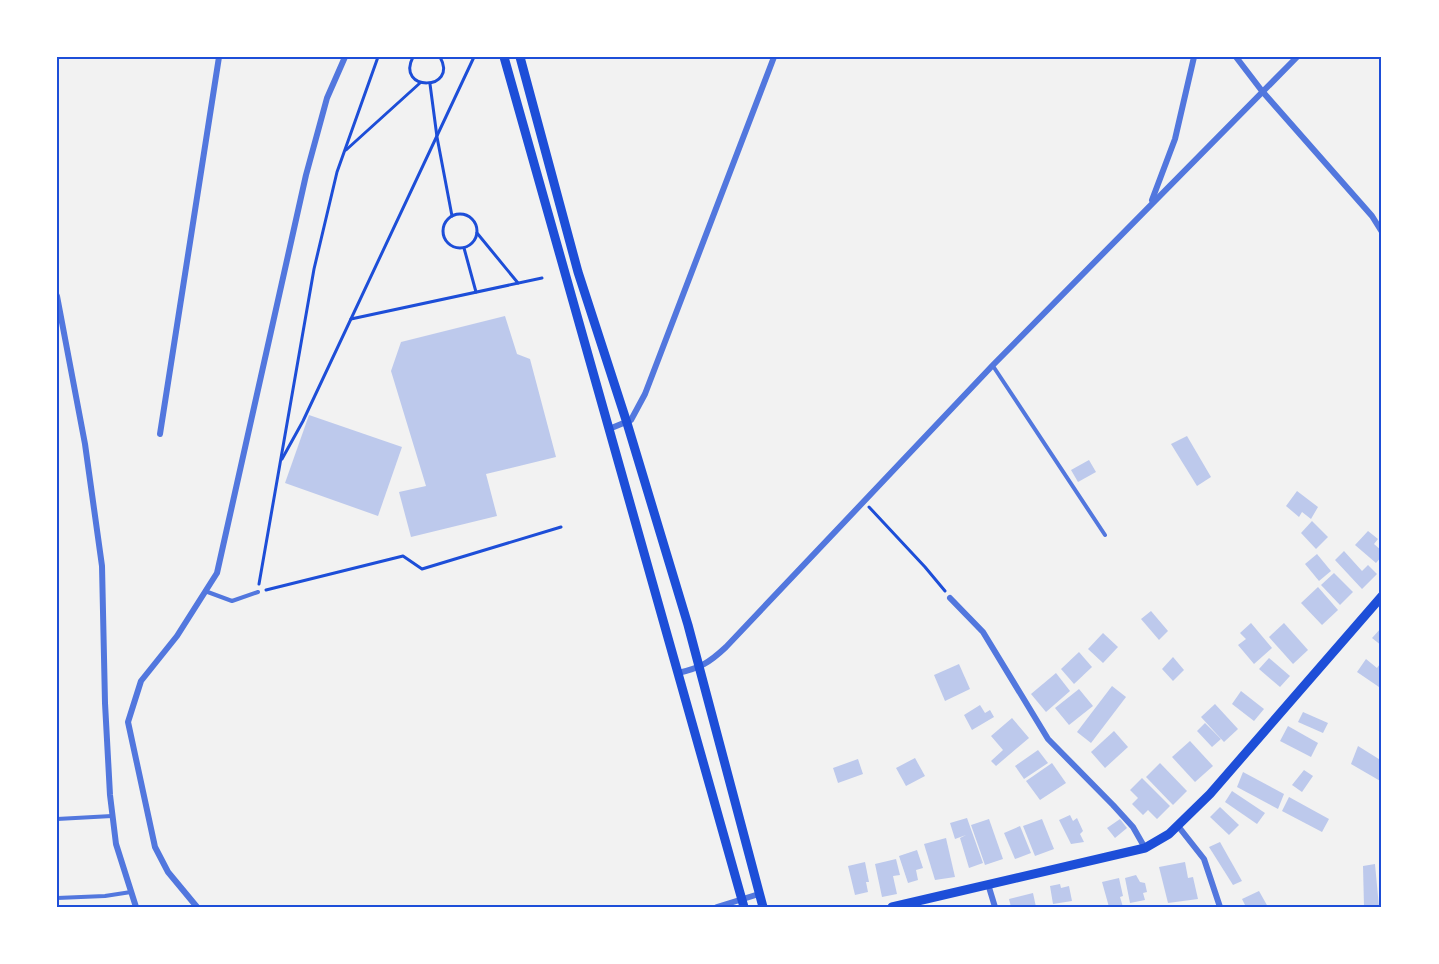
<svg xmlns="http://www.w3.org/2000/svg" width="1439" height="964" font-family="Mulish,sans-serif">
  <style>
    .building { fill: #bdc9ec }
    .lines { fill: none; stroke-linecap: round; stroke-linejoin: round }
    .path { stroke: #1d4ed8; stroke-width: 3 }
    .service { stroke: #5277de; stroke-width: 4 }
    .minor { stroke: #5277de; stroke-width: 6 }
    .secondary { stroke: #1d4ed8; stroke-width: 9 }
    .neatline { fill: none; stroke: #1d4ed8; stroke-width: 2 }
  </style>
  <rect width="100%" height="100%" fill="#f2f2f2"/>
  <!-- building -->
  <g class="building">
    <polygon points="505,316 517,354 530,359 556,457 486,474 497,516 411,537 399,492 426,486 391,371 401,342"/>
    <polygon points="309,415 402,447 378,516 285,483"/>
    <polygon points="1187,436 1211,477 1197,486 1171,444"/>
    <polygon points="1089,460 1096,472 1078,482 1071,470"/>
    <polygon points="1297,491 1318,507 1311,519 1302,512 1299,517 1286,506"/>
    <polygon points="1312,521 1328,537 1316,549 1301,533"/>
    <polygon points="1368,531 1378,539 1374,544 1382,551 1382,556 1376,563 1355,545"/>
    <polygon points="1344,551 1362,571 1368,565 1377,574 1362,589 1335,560"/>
    <polygon points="1317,554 1331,571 1319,581 1305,564"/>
    <polygon points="1334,573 1353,592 1340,605 1321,585"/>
    <polygon points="1318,587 1338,610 1322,625 1301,603"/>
    <polygon points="1151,611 1168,631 1159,640 1141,619"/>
    <polygon points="1251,623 1272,648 1254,664 1238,645 1246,639 1240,633"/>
    <polygon points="1284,623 1308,650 1293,664 1269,637"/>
    <polygon points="1382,627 1382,646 1372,638"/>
    <polygon points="1103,633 1118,647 1103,663 1088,649"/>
    <polygon points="1079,652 1092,667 1074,684 1061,669"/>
    <polygon points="1173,657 1184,670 1173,681 1162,669"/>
    <polygon points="1269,658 1290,676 1280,687 1259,669"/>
    <polygon points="1366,659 1377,668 1382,661 1382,683 1379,687 1357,672"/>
    <polygon points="959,664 970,689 945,701 934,675"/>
    <polygon points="1056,673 1070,691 1046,712 1031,694"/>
    <polygon points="1112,686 1126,697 1091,743 1077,732"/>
    <polygon points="1079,689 1093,706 1069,725 1055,708"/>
    <polygon points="1241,691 1264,709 1254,721 1232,704"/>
    <polygon points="1215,704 1238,729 1224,742 1201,717"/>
    <polygon points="980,705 985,713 990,710 994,717 972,730 964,715"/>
    <polygon points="1303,712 1328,723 1323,733 1298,722"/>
    <polygon points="1012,718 1029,738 996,766 991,761 1003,750 991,736"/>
    <polygon points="1205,723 1221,739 1212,747 1197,731"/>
    <polygon points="1288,726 1318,743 1311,757 1280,741"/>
    <polygon points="1114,731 1128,747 1105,768 1091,752"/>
    <polygon points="1190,741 1213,766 1195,782 1172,757"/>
    <polygon points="1358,746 1382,761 1382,782 1351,764"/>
    <polygon points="1038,750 1048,763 1024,779 1015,766"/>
    <polygon points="915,758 925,776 906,786 896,768"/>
    <polygon points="858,759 863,774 838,783 833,768"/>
    <polygon points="1052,763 1066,783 1040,800 1026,781"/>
    <polygon points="1160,763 1187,791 1173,805 1146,777"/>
    <polygon points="1304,770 1313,776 1302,792 1292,785"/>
    <polygon points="1243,772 1284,794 1278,809 1237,787"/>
    <polygon points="1142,778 1170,806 1157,819 1148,810 1143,815 1132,804 1138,798 1130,790"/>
    <polygon points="1232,791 1265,813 1257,824 1225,802"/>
    <polygon points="1289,797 1329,819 1322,832 1282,811"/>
    <polygon points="1220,807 1239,825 1229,835 1210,817"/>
    <polygon points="1070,815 1073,821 1077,818 1083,831 1080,834 1084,842 1071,844 1059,820"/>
    <polygon points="967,818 983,863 969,868 960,838 966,835 955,839 950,823"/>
    <polygon points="989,819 1003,859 985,865 971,825"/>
    <polygon points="1042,819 1054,849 1035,856 1023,826"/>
    <polygon points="1120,819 1127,828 1115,838 1107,828"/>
    <polygon points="1020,826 1031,853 1015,859 1004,833"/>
    <polygon points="946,838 955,877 935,880 924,844"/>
    <polygon points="1220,842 1242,881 1233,885 1209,847"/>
    <polygon points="917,850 923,868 916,870 918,880 908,883 899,856"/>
    <polygon points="896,859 900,875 893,876 897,894 882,897 875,864"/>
    <polygon points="865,862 869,882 866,882 868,892 855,895 848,866"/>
    <polygon points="1185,862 1188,878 1193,877 1198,899 1168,903 1159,867"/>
    <polygon points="1375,864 1379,907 1364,907 1363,866"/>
    <polygon points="1136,875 1140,882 1145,883 1147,892 1143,893 1145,900 1130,903 1125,878"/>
    <polygon points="1119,878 1123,896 1120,897 1123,907 1109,907 1102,882"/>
    <polygon points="1060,884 1061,888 1069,886 1072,901 1053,904 1050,886"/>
    <polygon points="1259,891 1268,907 1246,907 1242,899"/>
    <polygon points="1033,893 1036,907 1011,907 1009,899"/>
  </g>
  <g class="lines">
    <!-- path -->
    <g class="path">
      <path d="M 413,57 C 395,92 459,91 440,57"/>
      <polyline points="430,84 437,137 452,216"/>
      <polyline points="346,150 420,83"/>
      <circle cx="460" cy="231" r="17"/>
      <polyline points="477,233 518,283"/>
      <polyline points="464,248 476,292"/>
      <polyline points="351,319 542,278"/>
      <polyline points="282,459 303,421 474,57"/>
      <polyline points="869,507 925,567 945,591"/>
      <polyline points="259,584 314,269 337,172 378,57"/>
      <polyline points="266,590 403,556 422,569 561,527"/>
    </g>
    <!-- service -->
    <g class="service">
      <polyline points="993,366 1105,535"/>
      <polyline points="205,591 232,601 258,592"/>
      <polyline points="57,819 112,816"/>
      <polyline points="57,898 105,896 131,892"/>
    </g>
    <!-- minor -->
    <g class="minor">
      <polyline points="1236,57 1262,91 1372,216 1382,232"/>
      <polyline points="1152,200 1175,139 1194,57"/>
      <polyline points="57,296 85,444 102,566 105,703 110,795 116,844 136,907"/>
      <polyline points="609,429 631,420 645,394 774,57"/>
      <polyline points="160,434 219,57"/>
      <polyline points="950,598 983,632 1048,739 1113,805 1133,827 1145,848"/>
      <path d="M 678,673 C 700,668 709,663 726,647 L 993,365 L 1297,57"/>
      <polyline points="1178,826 1204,859 1220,907"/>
      <polyline points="988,884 995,907"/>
      <polyline points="197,907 168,872 155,847 128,722 141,681 177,636 217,573 306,175 327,98 345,57"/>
      <polyline points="717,907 759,894"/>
    </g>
    <!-- secondary -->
    <g class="secondary">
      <polyline points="504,57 744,907"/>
      <polyline points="520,57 578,272 627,423 688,625 763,907"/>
      <polyline points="892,907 1145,848 1169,834 1210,794 1382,596"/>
    </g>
  </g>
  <!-- border -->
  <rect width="1439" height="964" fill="none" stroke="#ffffff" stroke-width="117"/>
  <rect x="58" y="58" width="1322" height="848" class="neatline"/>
</svg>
